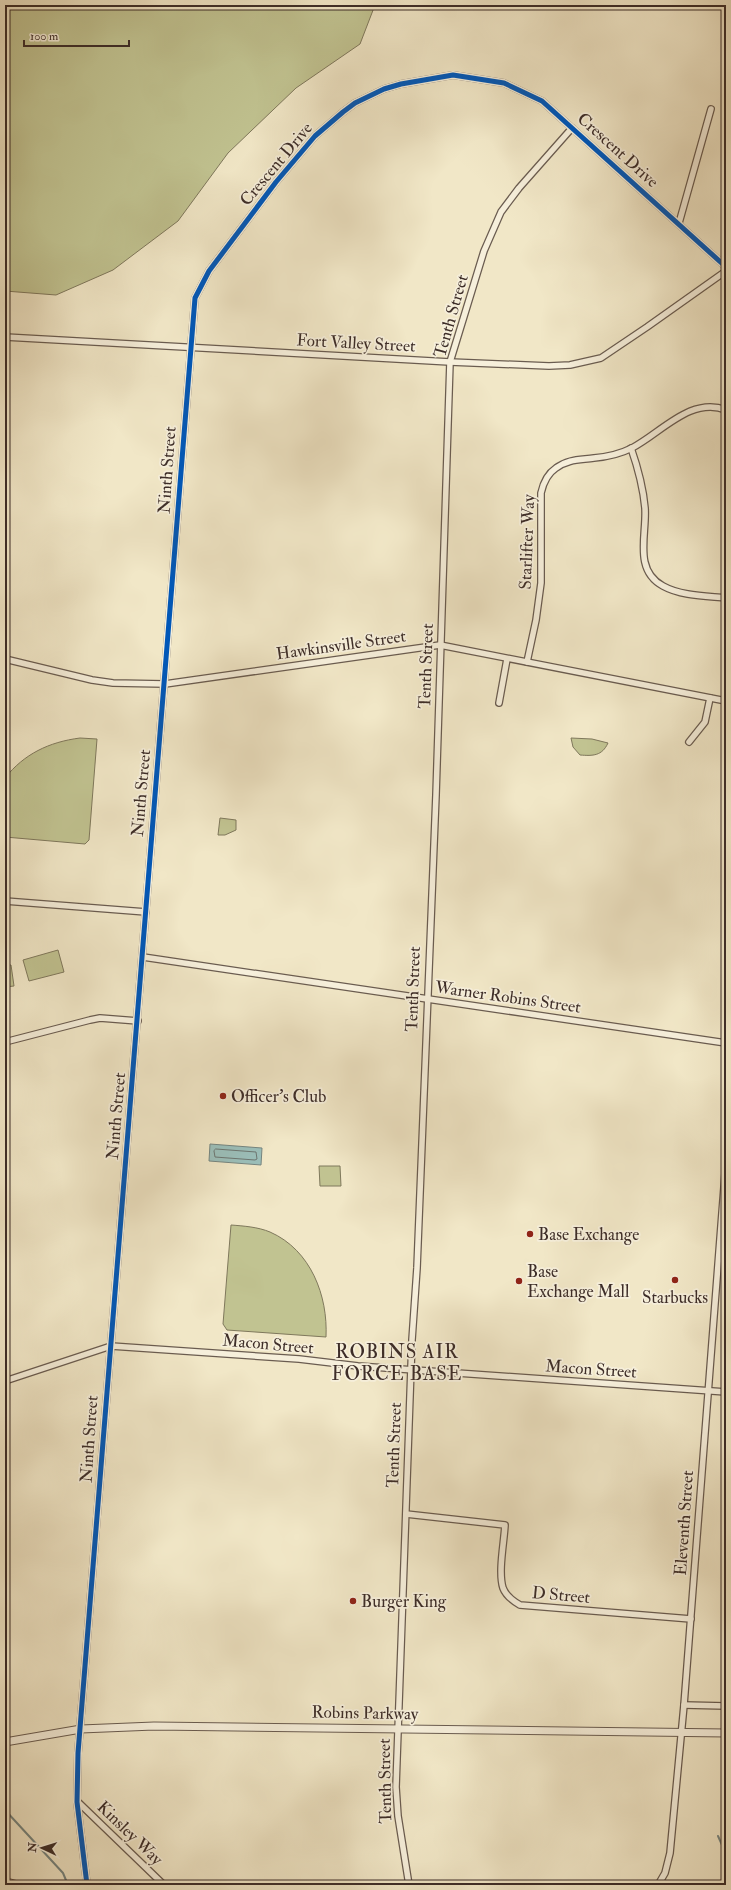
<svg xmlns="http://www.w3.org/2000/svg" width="731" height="1890" font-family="'IM FELL Double Pica',serif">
<rect width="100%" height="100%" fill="#f1e7c7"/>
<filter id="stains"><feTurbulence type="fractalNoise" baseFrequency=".005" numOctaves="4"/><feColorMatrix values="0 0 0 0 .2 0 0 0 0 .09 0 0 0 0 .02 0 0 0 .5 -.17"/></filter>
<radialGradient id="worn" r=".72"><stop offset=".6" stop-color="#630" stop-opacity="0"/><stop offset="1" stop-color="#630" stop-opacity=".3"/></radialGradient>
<g fill="#c1c391" stroke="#7f785c">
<path d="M5,5H375L360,44L296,88L228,153L178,221L113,270L56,295L5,291Z"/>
<path d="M80,738L97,739L89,840L85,844L5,837V778C24,754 49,742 80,738Z"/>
<path d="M571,738L592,739L608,743C602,756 593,756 580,755L573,747Z"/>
<path d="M220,818L236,820V830L225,835H218Z"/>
<path d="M58,950L64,972L29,981L23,960Z"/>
<path d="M5,965H11L14,986L5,987Z"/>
<path d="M319,1166H340L341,1186H320Z"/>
<path d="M231,1225C244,1226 258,1227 270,1232C311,1250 328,1296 326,1337L227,1330L223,1324Z"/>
</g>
<path fill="#9bbfba" stroke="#758580" d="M210,1144L262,1148L261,1165L209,1161Z"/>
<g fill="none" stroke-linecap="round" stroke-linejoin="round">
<path stroke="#6c7671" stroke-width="1" d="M216,1149L256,1152L257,1159L255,1160L215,1157L214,1151Z"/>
<g stroke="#758580" stroke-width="2">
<path d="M5,1810L63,1873L68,1885"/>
<path d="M718,1836L726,1854"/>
</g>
<defs>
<g id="minor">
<path d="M679,223L711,109"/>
<path d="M5,337L450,362L549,366L570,365L601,358L647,327L726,271"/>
<path d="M631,448C638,468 643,486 645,508C647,534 633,570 663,586C681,596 706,596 726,598"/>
<path d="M5,659L92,680L113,683L165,684L440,645L726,701"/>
<path d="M527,662L536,620L541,583V493C543,484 547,474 556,468C568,459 580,460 594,458C606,457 620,454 632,448C661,433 691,396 726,410"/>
<path d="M499,703L507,659"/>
<path d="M689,742L705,722L710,698"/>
<path d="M5,901L146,912"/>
<path d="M143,957L726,1043"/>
<path d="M5,1042L90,1020L100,1018L138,1021"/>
<path d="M5,1381L111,1346L299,1359L358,1366L726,1392"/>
<path d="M406,1514L505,1525C504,1543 498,1572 503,1588C506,1596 513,1601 520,1605L691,1619"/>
<path d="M684,1705L726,1706"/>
<path d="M78,1802L164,1885"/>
<path d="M5,1881L20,1885"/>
<path d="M87,1885L77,1802L78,1753L195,298L209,271L276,182L315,136L343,112L355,103L384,89L401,84L453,75L504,83L542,101L726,267"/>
<path d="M409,1885L398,1816L396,1787L412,1340L417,1268L436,795L450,362L484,251L501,212L519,188L572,128"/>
<path d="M658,1885L665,1873L670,1853L684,1705L726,1161"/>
</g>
<path id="tertiary" d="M5,1742L81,1729L154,1726L726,1733"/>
</defs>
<use href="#minor" stroke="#6a5c50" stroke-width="8"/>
<use href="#tertiary" stroke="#6a5c50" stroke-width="9"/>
<use href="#minor" stroke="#f6efdb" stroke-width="5.5"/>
<use href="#tertiary" stroke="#f6efdb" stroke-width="7"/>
<defs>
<path id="cycleway" d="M87,1885L77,1802L78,1753L195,298L209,271L276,182L315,136L343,112L355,103L384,89L401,84L453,75L504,83L542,101L726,267"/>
</defs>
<use href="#cycleway" stroke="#f6efdb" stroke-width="8"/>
<use href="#cycleway" stroke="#0057b8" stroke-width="5"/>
</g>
<g fill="#8f2418" stroke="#f6efdb" stroke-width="1.5">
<circle cx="223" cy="1096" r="4"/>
<circle cx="530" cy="1234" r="4"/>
<circle cx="675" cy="1280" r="4"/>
<circle cx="519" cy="1281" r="4"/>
<circle cx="353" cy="1601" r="4"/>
</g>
<g text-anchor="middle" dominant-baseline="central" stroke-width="3.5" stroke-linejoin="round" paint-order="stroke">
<g font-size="17" fill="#3d2d28" stroke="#f6efdb">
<text transform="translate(618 150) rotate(42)">Crescent Drive</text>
<text transform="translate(276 164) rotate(-50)">Crescent Drive</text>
<text transform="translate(451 316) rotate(-74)">Tenth Street</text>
<text transform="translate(356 343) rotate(3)">Fort Valley Street</text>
<text transform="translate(167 470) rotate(-86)">Ninth Street</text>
<text transform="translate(527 542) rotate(-88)">Starlifter Way</text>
<text transform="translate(341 645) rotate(-8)">Hawkinsville Street</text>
<text transform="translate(426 666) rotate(-88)">Tenth Street</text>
<text transform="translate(141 793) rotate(-85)">Ninth Street</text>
<text transform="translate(413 989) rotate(-88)">Tenth Street</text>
<text transform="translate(508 997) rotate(8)">Warner Robins Street</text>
<text transform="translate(116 1116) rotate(-85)">Ninth Street</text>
<text transform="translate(268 1344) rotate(5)">Macon Street</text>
<text transform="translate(591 1369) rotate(4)">Macon Street</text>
<text transform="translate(89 1439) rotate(-86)">Ninth Street</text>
<text transform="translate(394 1445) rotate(-88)">Tenth Street</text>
<text transform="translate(684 1523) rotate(-86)">Eleventh Street</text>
<text transform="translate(561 1595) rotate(5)">D Street</text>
<text transform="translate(365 1713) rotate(1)">Robins Parkway</text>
<text transform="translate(385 1781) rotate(-91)">Tenth Street</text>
<text transform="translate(130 1833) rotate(44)">Kinsley Way</text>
</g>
<g font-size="17" fill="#3d2d28" stroke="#f6efdb" text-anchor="start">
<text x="231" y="1096">Officer's Club</text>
<text x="538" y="1234">Base Exchange</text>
<text x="527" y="1271">Base<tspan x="527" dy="20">Exchange Mall</tspan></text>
<text x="675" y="1297" text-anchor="middle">Starbucks</text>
<text x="361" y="1601">Burger King</text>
</g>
<g font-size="19" letter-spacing="1" fill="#3d2d28" stroke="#f6efdb">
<text x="397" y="1352">ROBINS AIR<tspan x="397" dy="22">FORCE BASE</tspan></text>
</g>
</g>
<rect width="731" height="1890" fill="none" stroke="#f1e7c7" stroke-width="20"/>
<rect x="6" y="6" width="719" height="1878" fill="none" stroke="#3d2d28" stroke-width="2"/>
<rect x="10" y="10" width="711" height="1870" fill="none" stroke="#3d2d28"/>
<g transform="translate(42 1848) rotate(274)" stroke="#f6efdb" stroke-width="3" paint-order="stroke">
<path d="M0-3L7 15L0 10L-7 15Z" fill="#3d2d28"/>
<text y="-6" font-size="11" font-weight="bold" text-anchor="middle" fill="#3d2d28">N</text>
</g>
<path d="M24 40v6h105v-6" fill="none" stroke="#3d2d28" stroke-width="2"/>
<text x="30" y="40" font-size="12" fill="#3d2d28" stroke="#f6efdb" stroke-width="3" paint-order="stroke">100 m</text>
<rect width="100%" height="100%" filter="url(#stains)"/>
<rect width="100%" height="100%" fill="url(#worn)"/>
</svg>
